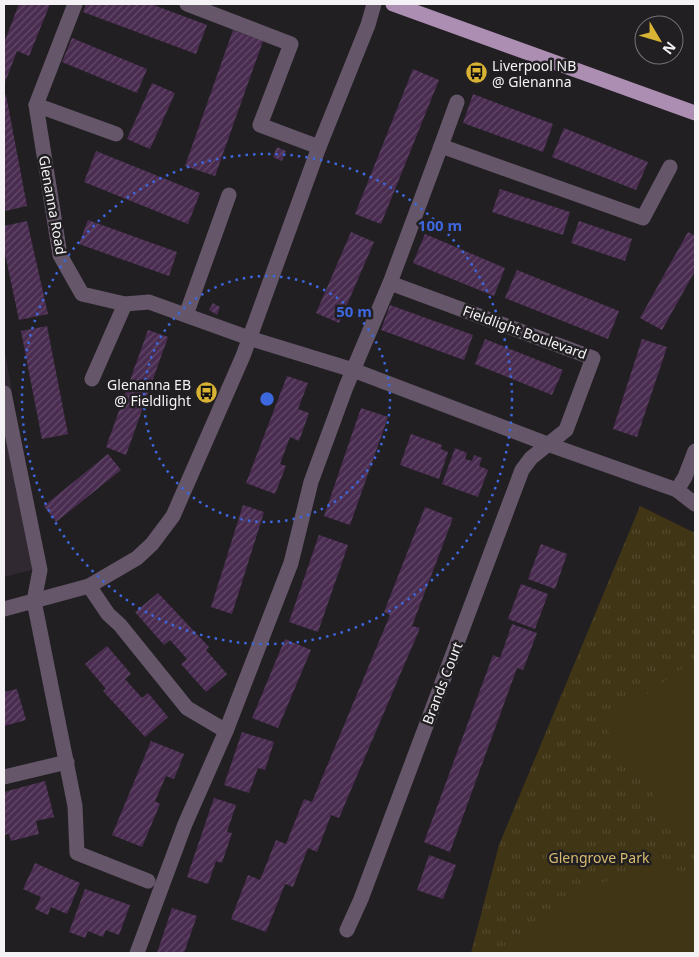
<svg xmlns="http://www.w3.org/2000/svg" width="699" height="957" font-family="'Noto Sans',sans-serif">
<defs>
<pattern id="park-tufts" width="24" height="20" patternUnits="userSpaceOnUse" patternTransform="scale(1.25)"><rect width="24" height="20" fill="#403515"/><path d="M3 7l-1-3M5 7V3M7 7l1-3M15 17l-1-3M17 17v-4M19 17l1-3" fill="none" stroke="#53492c"/></pattern>
<pattern id="building-hatch" width="6" height="6" patternUnits="userSpaceOnUse" patternTransform="scale(1.25)"><rect width="6" height="6" fill="#492c50"/><path d="M-1 1l2-2M0 6l6-6M5 7l2-2" fill="none" stroke="#644b6a"/></pattern>
</defs>
<rect width="100%" height="100%" fill="#221f23"/>
<path fill="#302931" d="M4,346L42,567L4,577Z"/>
<path fill="url(#park-tufts)" d="M640,506L695,533V953H471L499,845Z"/>
<g fill="#403515">
<path d="M695,659V852L604,726Z"/>
<path d="M649,865L695,874V953H514L563,898Z"/>
</g>
<g fill="url(#building-hatch)">
<path d="M19,4H50L29,56L17,51L4,85V43Z"/>
<path d="M86,4H151L207,25L196,54L83,12Z"/>
<path d="M233,30L263,41L215,176L185,166Z"/>
<path d="M72,38L147,69L137,93L62,62Z"/>
<path d="M413,69L439,80L381,224L355,214Z"/>
<path d="M152,83L175,93L150,149L127,139Z"/>
<path d="M473,94L553,124L543,152L463,123Z"/>
<path d="M4,95H6L27,206L5,211Z"/>
<path d="M564,128L648,162L636,190L552,157Z"/>
<path d="M277,147L286,151L282,161L273,157Z"/>
<path d="M96,151L200,193L188,224L84,182Z"/>
<path d="M500,189L570,212L563,235L492,212Z"/>
<path d="M88,220L177,252L169,276L79,244Z"/>
<path d="M27,221L48,314L19,320L4,249V226Z"/>
<path d="M579,221L632,239L625,261L571,243Z"/>
<path d="M351,232L374,242L339,323L316,313Z"/>
<path d="M688,232L695,236V271L662,330L640,318Z"/>
<path d="M425,234L505,268L494,296L413,263Z"/>
<path d="M517,270L619,311L608,339L505,298Z"/>
<path d="M213,303L220,307L217,315L209,310Z"/>
<path d="M390,305L473,335L464,360L381,330Z"/>
<path d="M47,326L68,434L42,439L21,331Z"/>
<path d="M148,330L168,337L126,455L106,447Z"/>
<path d="M485,339L563,370L552,395L475,364Z"/>
<path d="M642,339L667,347L637,437L613,429Z"/>
<path d="M287,376L308,383L298,409L309,413L299,441L290,437L280,464L286,466L275,494L246,483Z"/>
<path d="M361,408L388,417L350,525L324,516Z"/>
<path d="M411,434L442,445L441,449L448,452L439,479L400,465Z"/>
<path d="M455,448L467,453L465,459L472,461L474,455L482,458L479,466L488,470L478,497L442,484Z"/>
<path d="M108,454L121,470L56,522L44,506Z"/>
<path d="M243,505L264,512L232,614L211,607Z"/>
<path d="M425,507L453,518L412,626L420,628L339,818L331,815L317,852L308,848L293,887L285,884L266,932L231,919L248,875L260,880L276,840L286,844L304,799L312,802L390,615L384,612Z"/>
<path d="M319,535L348,545L318,632L289,622Z"/>
<path d="M541,544L567,554L555,589L528,579Z"/>
<path d="M521,584L548,594L535,629L508,619Z"/>
<path d="M158,593L209,647L206,650L227,674L206,692L181,664L187,659L170,640L164,645L135,612Z"/>
<path d="M512,624L537,633L523,670L517,668L450,852L424,842L493,655L500,658Z"/>
<path d="M285,639L311,650L278,728L252,718Z"/>
<path d="M107,646L131,674L125,679L142,698L148,693L168,717L145,737L103,691L106,689L85,664Z"/>
<path d="M17,689L26,720L4,726V692Z"/>
<path d="M242,732L274,742L265,770L258,768L249,793L224,785Z"/>
<path d="M151,741L184,754L174,779L166,776L155,801L160,804L142,847L112,835Z"/>
<path d="M45,781L54,817L36,821L39,834L11,841L9,834L4,835V792Z"/>
<path d="M214,798L236,805L227,832L232,833L222,863L216,861L208,884L187,877Z"/>
<path d="M429,855L456,865L443,899L417,890Z"/>
<path d="M35,863L80,883L67,914L51,907L48,915L35,909L41,897L23,889Z"/>
<path d="M85,889L130,905L119,935L106,930L103,937L88,931L85,938L69,932Z"/>
<path d="M172,908L197,916L184,953H157Z"/>
</g>
<g fill="none" stroke-linecap="round" stroke-linejoin="round">
<g stroke="#655769" stroke-width="15">
<path d="M75,4L36,105L60,255L82,294L125,304L149,302L249,338L353,370L550,445L677,490L695,504"/>
<path d="M187,4L291,44L260,125L319,147"/>
<path d="M36,105L116,134"/>
<path d="M441,146L457,102"/>
<path d="M186,315L229,195"/>
<path d="M92,379L125,304"/>
<path d="M4,393L40,570L34,601L75,806L77,853L148,881"/>
<path d="M677,490L685,477L695,451"/>
<path d="M89,586L108,614L120,625L187,708L226,731"/>
<path d="M4,609L89,586L137,558L152,544L173,516L243,356L319,147L368,25L374,4"/>
<path d="M4,777L67,762"/>
<path d="M347,930L361,899L522,470L531,458L566,430L593,358L390,283"/>
<path d="M137,953L185,824L226,731L291,563L311,482L346,387L390,283L441,146L643,218L670,167"/>
</g>
<path stroke="#ab8eb2" stroke-width="15" d="M393,4L695,113"/>
</g>
<g fill="none" stroke="#3d67dc" stroke-width="2.5" stroke-dasharray="2.5 5">
<circle cx="267" cy="399" r="123"/>
<circle cx="267" cy="399" r="245"/>
</g>
<defs>
<symbol id="bus-disc" viewBox="-11 -11 22 22"><circle r="9.5" fill="#d9b334" stroke="#221f23"/><path d="M-5-6H5V4H4V6H2V4H-2V6H-4V4H-5ZM-3.5-4V0h7V-4ZM-3.5 1.2v1.5H-2V1.2ZM2 1.2v1.5H3.5V1.2Z" fill="#111"/></symbol>
</defs>
<g fill-rule="evenodd">
<use href="#bus-disc" x="464" y="60" width="25" height="25"/>
<use href="#bus-disc" x="194" y="380" width="25" height="25"/>
</g>
<g text-anchor="middle" dominant-baseline="central" stroke-width="5" stroke-linejoin="round" paint-order="stroke">
<g font-size="14" fill="#f4f2f4" stroke="#221f23" text-anchor="start">
<text x="492" y="65">Liverpool NB<tspan x="492" dy="16">@ Glenanna</tspan></text>
<text x="191" y="384" text-anchor="end">Glenanna EB<tspan x="191" dy="16">@ Fieldlight</tspan></text>
</g>
<g font-size="14" fill="#f4f2f4" stroke="#221f23">
<text transform="translate(53 205) rotate(80)">Glenanna Road</text>
<text transform="translate(525 332) rotate(20)">Fieldlight Boulevard</text>
<text transform="translate(442 683) rotate(-69)">Brands Court</text>
</g>
<g font-size="14" fill="#d7bc6f" stroke="#221f23">
<text x="599" y="857">Glengrove Park</text>
</g>
</g>
<circle cx="267" cy="399" r="8" fill="#3d67dc" stroke="#221f23" stroke-width="2.5"/>
<g font-size="15" text-anchor="middle" font-weight="bold" fill="#3d67dc" stroke="#221f23" stroke-width="5" stroke-linejoin="round" paint-order="stroke">
<text x="440" y="231">100 m</text>
<text x="354" y="317">50 m</text>
</g>
<rect width="699" height="957" fill="none" stroke="#f4f2f4" stroke-width="10"/>
<g transform="translate(659 40) rotate(128)"><circle r="24" fill="#221f23" stroke="#767377"/>
<path d="M0-4L9 19L0 12L-9 19Z" fill="#d9b334"/>
<text y="-8" font-size="14" font-weight="bold" text-anchor="middle" fill="#f4f2f4">N</text>
</g>
</svg>
